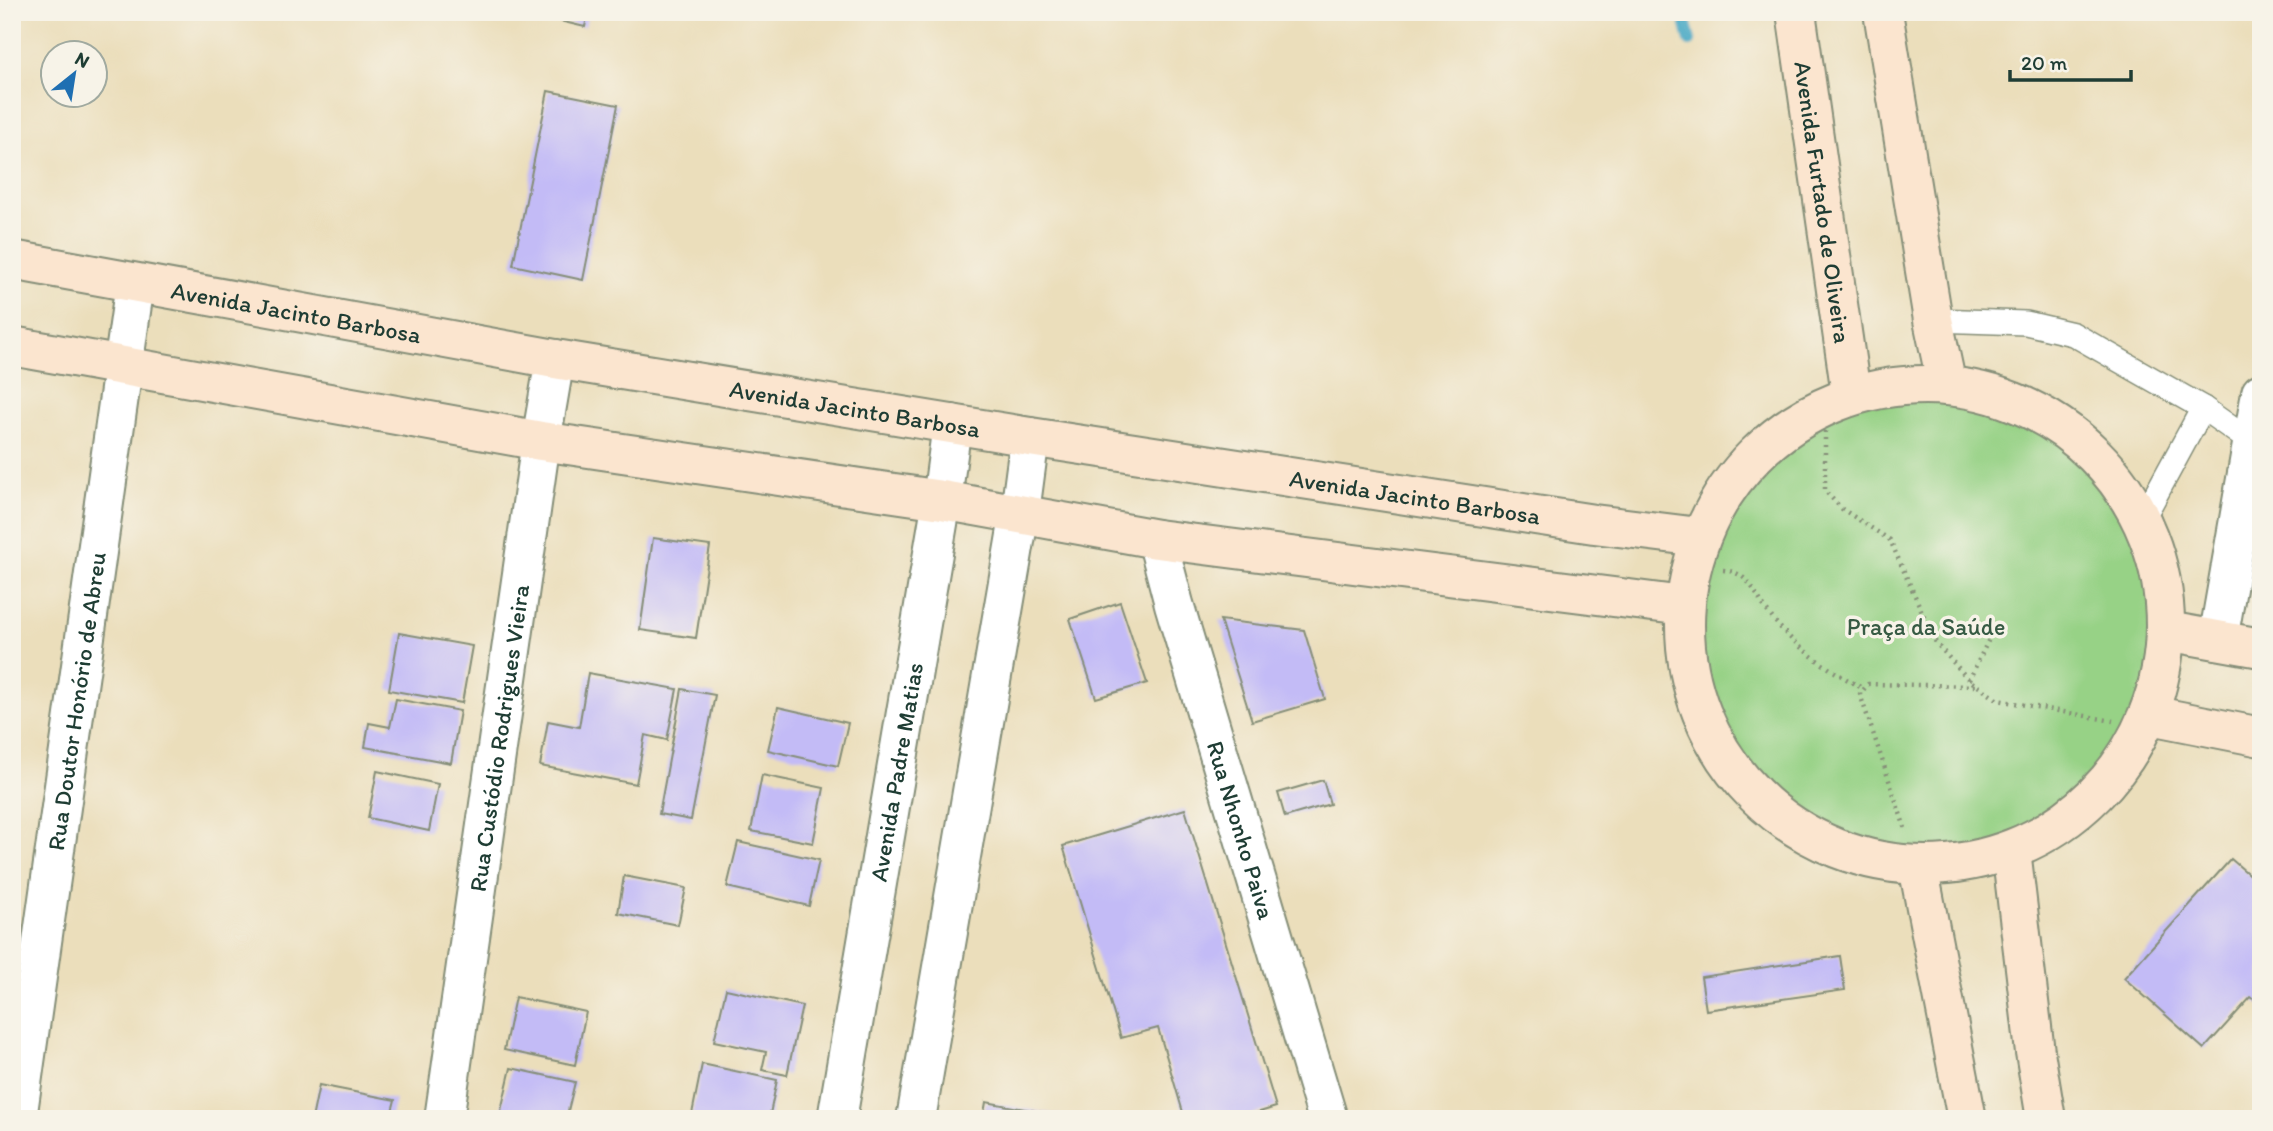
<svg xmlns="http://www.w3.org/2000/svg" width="2273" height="1131" font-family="Itim,sans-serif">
<rect width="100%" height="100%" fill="#f7f3e8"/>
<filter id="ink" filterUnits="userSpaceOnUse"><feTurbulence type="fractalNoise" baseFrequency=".0143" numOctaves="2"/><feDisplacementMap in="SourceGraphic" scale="14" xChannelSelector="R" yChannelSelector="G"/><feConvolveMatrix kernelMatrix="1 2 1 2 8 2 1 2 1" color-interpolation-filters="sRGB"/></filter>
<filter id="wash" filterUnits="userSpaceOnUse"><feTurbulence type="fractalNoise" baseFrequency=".00686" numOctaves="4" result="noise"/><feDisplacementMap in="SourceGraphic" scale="28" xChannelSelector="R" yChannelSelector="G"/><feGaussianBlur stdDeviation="1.57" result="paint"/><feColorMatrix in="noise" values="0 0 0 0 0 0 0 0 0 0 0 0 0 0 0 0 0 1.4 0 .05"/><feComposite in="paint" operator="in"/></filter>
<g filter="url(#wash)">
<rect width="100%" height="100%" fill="#ebdebb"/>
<circle fill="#97d286" stroke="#5b885d" stroke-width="2" cx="1925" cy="625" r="240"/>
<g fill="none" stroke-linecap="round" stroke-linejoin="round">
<path stroke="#44a7c4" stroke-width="12" d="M1683,12L1690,41"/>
</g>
<g id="blocks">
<g fill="#c3bbf6">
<path d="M522,12H588L585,27Z"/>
<path d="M548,91L618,105L583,280L513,265Z"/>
<path d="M653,538L710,546L696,638L640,630Z"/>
<path d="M1120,602L1147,683L1096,698L1070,619Z"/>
<path d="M1220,620L1304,630L1325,699L1252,721Z"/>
<path d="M399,633L472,646L462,703L389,690Z"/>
<path d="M588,673L677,689L667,740L645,735L636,784L540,766L548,721L579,727Z"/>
<path d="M682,689L715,695L691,820L659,814Z"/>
<path d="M396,699L460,711L451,763L365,747L369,723L390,727Z"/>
<path d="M778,707L848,723L838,766L768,750Z"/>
<path d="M377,771L438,784L429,831L368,818Z"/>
<path d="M762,775L824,788L813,843L751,831Z"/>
<path d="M1323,780L1330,804L1285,817L1278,793Z"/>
<path d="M1185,809L1276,1107L1237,1119H1185L1158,1028L1121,1038L1063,846Z"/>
<path d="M738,842L819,860L809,906L727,887Z"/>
<path d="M2231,859L2261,885V1005L2251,997L2204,1049L2124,978Z"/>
<path d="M624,876L686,888L678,925L618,913Z"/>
<path d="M1840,956L1845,990L1706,1010L1701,977Z"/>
<path d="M726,989L802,1006L787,1075L762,1070L766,1052L714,1041Z"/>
<path d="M515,997L586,1012L575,1065L504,1050Z"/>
<path d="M702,1064L777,1080L769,1119H691Z"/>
<path d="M511,1068L575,1082L566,1119H499Z"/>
<path d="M319,1085L395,1100L390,1119H312Z"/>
<path d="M986,1102L1070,1117V1119H983Z"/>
</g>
</g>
</g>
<g filter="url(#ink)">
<use href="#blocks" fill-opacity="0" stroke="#858e78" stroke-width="2"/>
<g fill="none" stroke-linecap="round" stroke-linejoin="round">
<defs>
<g id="service">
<path d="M1933,320L2026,323L2073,334L2203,408L2251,442"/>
<path d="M2141,522L2203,408"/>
</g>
<g id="minor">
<path id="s1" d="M1157,539L1174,604L1328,1119"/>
<path d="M2218,640L2261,393"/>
<path id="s2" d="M17,1119L135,283"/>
<path id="s3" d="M444,1119L541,441L555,359"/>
</g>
<g id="tertiary">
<path id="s4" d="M837,1119L942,500L952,424"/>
<path d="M916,1119L1020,512L1030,437"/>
</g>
<g id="secondary">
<path id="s5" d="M1796,12L1851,394"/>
<path d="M1883,12L1933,320L1947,386"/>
<path id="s6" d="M12,260L555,359L1030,437L1594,524L1699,537"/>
<path d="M12,346L541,441L942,500L1157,539L1684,606"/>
<circle cx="1925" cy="625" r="240"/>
<path d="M2167,631L2261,648"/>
<path d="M2150,715L2261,737"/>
<path d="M2011,850L2035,1052L2046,1119"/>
<path d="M1918,866L1967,1119"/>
</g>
</defs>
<use href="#service" stroke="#858e78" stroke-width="26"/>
<use href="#minor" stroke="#858e78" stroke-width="42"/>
<use href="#tertiary" stroke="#858e78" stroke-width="42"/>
<use href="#secondary" stroke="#858e78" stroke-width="42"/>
<g stroke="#858e78" stroke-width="4.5" stroke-dasharray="2 5" stroke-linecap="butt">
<path d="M1825,424V491L1842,509L1890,540L1936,643L1969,680L1998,700L2113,721"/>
<path d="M1723,570C1748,572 1753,590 1765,608C1790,645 1825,667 1862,688"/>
<path d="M1969,680L1991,635"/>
<path d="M1905,828L1860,694L1868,684L1977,686"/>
</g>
<use href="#service" stroke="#fff" stroke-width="23"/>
<use href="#minor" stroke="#fff" stroke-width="38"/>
<use href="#tertiary" stroke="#fff" stroke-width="38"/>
<use href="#secondary" stroke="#fbe5cf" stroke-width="38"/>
</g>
</g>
<g text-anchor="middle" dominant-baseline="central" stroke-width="7" stroke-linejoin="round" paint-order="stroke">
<g font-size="24" fill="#1f3d34" stroke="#f7f3e8">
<text stroke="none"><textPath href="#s5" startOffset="192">Avenida Furtado de Oliveira</textPath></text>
<text stroke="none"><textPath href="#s6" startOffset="289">Avenida Jacinto Barbosa</textPath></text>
<text stroke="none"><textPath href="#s6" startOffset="856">Avenida Jacinto Barbosa</textPath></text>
<text stroke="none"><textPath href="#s6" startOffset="1423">Avenida Jacinto Barbosa</textPath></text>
<text stroke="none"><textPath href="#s2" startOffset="422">Rua Doutor Honório de Abreu</textPath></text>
<text stroke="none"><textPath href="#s3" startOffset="385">Rua Custódio Rodrigues Vieira</textPath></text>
<text stroke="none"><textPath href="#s4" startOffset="352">Avenida Padre Matias</textPath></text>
<text stroke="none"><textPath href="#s1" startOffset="303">Rua Nhonho Paiva</textPath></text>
</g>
<g font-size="24" fill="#375b44" stroke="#f7f3e8">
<text x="1926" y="626">Praça da Saúde</text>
</g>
</g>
<rect width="2273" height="1131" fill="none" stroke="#f7f3e8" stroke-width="42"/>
<g transform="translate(74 74) rotate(30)"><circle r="33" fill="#f7f3e8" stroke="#a1aaa0" stroke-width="2"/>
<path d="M0-5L12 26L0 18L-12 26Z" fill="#1f6fb2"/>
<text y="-10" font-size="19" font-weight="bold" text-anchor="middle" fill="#1f3d34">N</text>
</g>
<path d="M2010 70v10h121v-10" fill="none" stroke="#1f3d34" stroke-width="3.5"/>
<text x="2021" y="70" font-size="21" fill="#1f3d34" stroke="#f7f3e8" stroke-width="5" paint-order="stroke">20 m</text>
</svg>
